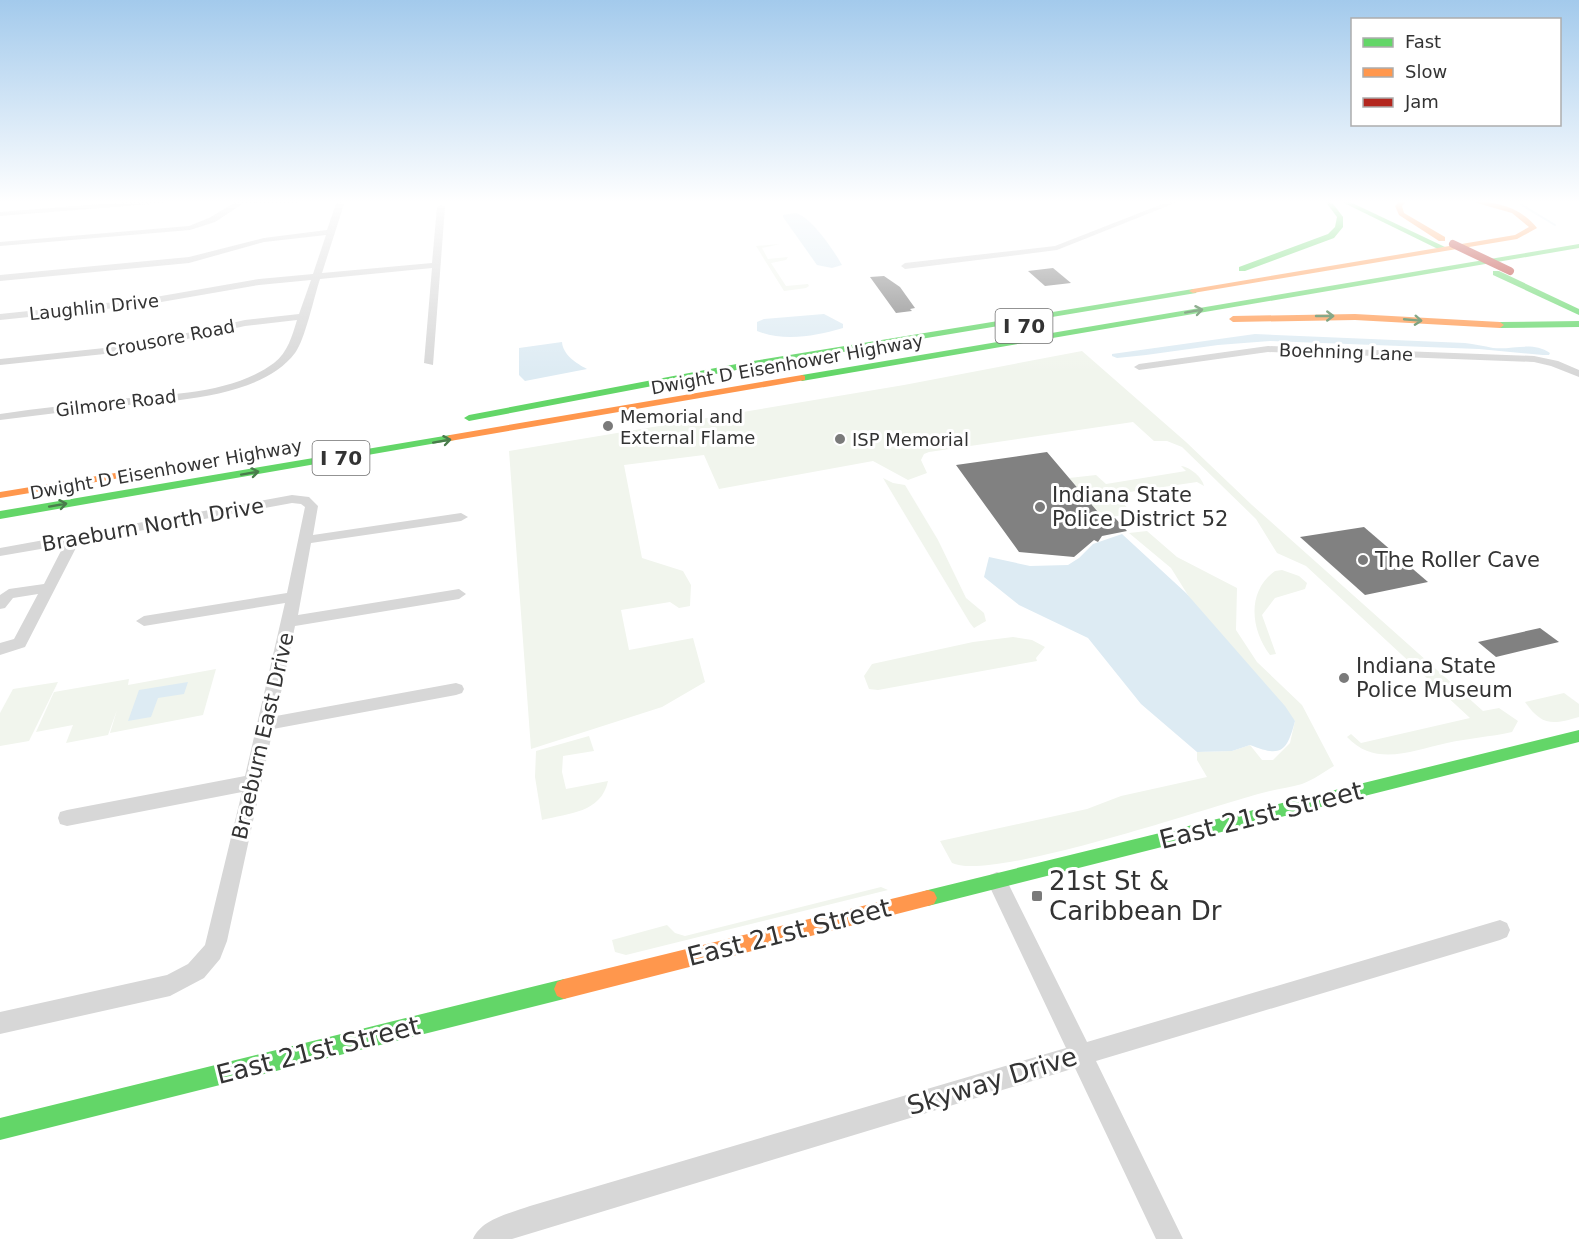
<svg xmlns="http://www.w3.org/2000/svg" width="1579" height="1239" font-family="'DejaVu Sans',sans-serif">
<rect width="100%" height="100%" fill="#fff"/>
<g fill="#f1f5ed">
<path d="M780,244L762,248L768,259L788,257L786,260L771,263L786,286L808,284L809,286L806,288L784,291L756,246Z"/>
<path d="M1082,351L1186,442L1252,505L1483,711L1499,708L1518,721L1512,732C1490,737 1469,738 1447,743C1413,750 1376,768 1347,737L1351,734L1361,743L1470,718L1306,566L1277,553L1256,519L1182,447L1167,441H1154L1133,422L929,452L924,454L921,460L927,473L908,480L873,461L719,489L704,455L624,465L642,558L683,571L691,585L690,606L679,608L670,602L621,610L629,650L693,638L705,682L662,707L531,749L509,451L904,385Z"/>
<path d="M1181,466C1190,467 1202,477 1204,486L1197,482L1116,494L1132,514L1103,518L1069,478L1096,475L1106,484L1186,471Z"/>
<path d="M883,478L893,483L905,485L938,540L966,598L984,613L986,621L974,628L970,623Z"/>
<path d="M1147,531L1177,557L1237,588L1236,630L1257,662L1302,705L1334,766C1324,772 1313,780 1302,784C1289,788 1275,789 1262,793C1209,807 991,882 952,863L940,841L1087,809L1121,796L1207,777L1197,760V752L1232,751L1250,745L1262,760H1273L1290,743L1295,721L1191,600L1171,568L1129,533Z"/>
<path d="M1282,570L1299,576L1307,583L1305,589L1275,598L1262,615L1276,654L1270,655C1251,630 1246,592 1275,571Z"/>
<path d="M1013,637L1032,640L1045,647L1036,658L1037,661L878,690L869,689L864,676L872,664L973,642Z"/>
<path d="M216,669L203,715L110,733L117,710L108,735L66,743L73,725L36,732L54,692L129,679L128,685Z"/>
<path d="M58,682L29,741L0,746V713L13,689Z"/>
<path d="M1564,693L1579,704V717C1552,725 1542,726 1525,702Z"/>
<path d="M589,736L594,751L563,756L562,772L566,789L608,781C601,813 569,813 542,820L535,777L536,751Z"/>
<path d="M881,887L888,890L626,955L615,952L612,940L667,925L675,933L685,936Z"/>
</g>
<g fill="#ddebf3">
<path d="M795,213C810,215 834,251 842,265L832,268L817,265L783,217V215Z"/>
<path d="M824,314L843,324V328C816,336 784,342 757,331V322L764,319Z"/>
<path d="M1255,334L1465,343C1474,344 1484,346 1493,348C1513,350 1532,341 1550,353L1549,355H1543L1479,349L1270,341L1218,345L1146,355L1117,358L1112,356V354Z"/>
<path d="M562,342C563,355 576,363 587,369L525,381L519,375V348Z"/>
<path d="M1122,534L1186,593L1285,706L1295,721C1287,751 1282,758 1250,745L1232,751L1197,752L1141,704L1088,638L1019,605L984,577L989,557L1030,566L1068,565L1079,558L1093,544Z"/>
<path d="M188,682L184,694L158,698L151,717L128,721L139,690Z"/>
</g>
<g fill="none" stroke-linecap="round" stroke-linejoin="round">
<path stroke="#ddebf3" stroke-width="2" d="M1517,202L1555,225"/>
</g>
<g fill="#818181">
<path d="M1053,268L1071,283L1045,286L1028,271Z"/>
<path d="M884,276L900,287L915,308L910,309L912,311L896,313L870,277Z"/>
<path d="M1047,452L1103,518H1115L1127,531L1102,536L1098,542L1094,540L1074,557L1019,552L956,465Z"/>
<path d="M1364,527L1428,582L1365,595L1300,537Z"/>
<path d="M1540,628L1559,642L1496,657L1478,642Z"/>
</g>
<g fill="none" stroke-linecap="round" stroke-linejoin="round">
<g fill="#d7d7d7" fill-rule="evenodd">
<path d="M139,201H168L164,203L0,216V212Z"/>
<path d="M230,201H300L296,203H244L215,222L190,230L0,246V242L189,226L209,218L234,203Z"/>
<path d="M337,201H345L322,273L432,263L437,207L441,205L445,207L433,365L424,363L432,268L320,279C314,297 305,340 295,353C259,401 160,401 105,407C70,411 35,416 0,420V414C40,408 79,404 119,399C169,394 232,394 274,363C288,352 292,336 297,320L245,326L133,351L0,365V359L133,345L245,320L299,314L311,280L259,285L144,305L0,320V314L144,299L259,279L313,274L326,235L264,242L189,263L0,281V275L189,257L264,238L327,230Z"/>
<path d="M1170,201H1180L1057,250L905,269L901,266L905,263L1055,246Z"/>
<path d="M1268,346L1534,356L1558,361L1579,370V377L1551,366L1534,362L1268,352L1139,370L1134,367L1139,364Z"/>
<path d="M292,495L309,497L318,506L313,535L461,513L468,517L461,521L311,543L298,615L459,589L466,594L459,599L295,626L276,716L456,683L462,685L464,689L462,693L456,695L273,729L227,941L220,959L204,978L170,996L0,1034V1012L167,975L188,964L205,945L242,792L67,826L60,824L58,818L60,812L67,810L245,776L285,603L144,626L136,621L144,616L287,593L305,507L301,504L292,503L79,542L25,647L0,655V643L14,639L38,594L13,598L5,608L0,609V595L9,589L44,584L64,545L0,556V548Z"/>
<path d="M997,872L1004,875L1087,1042L1500,920L1507,923L1510,930L1507,937L1500,940L1096,1061L1183,1239H1156L1075,1068L512,1239H473C481,1219 511,1213 530,1206L1066,1048L987,881L990,875Z"/>
</g>
<g fill="#63d668" fill-rule="evenodd">
<path d="M1325,201H1331L1343,217V227L1334,238L1245,271H1239V267L1328,234L1335,227L1337,217Z"/>
<path d="M1340,201H1348L1445,247L1438,249Z"/>
<path d="M1579,244V248L802,381L797,378L802,375Z"/>
<path d="M1493,271H1499L1579,309V315L1493,275Z"/>
<path d="M1193,289L1197,291L1196,293L747,368L469,421L464,418L469,415L747,362Z"/>
<path d="M1579,321V327L1500,328L1496,325L1500,322Z"/>
<path d="M450,435L454,436V440L0,519V511Z"/>
<path d="M1579,730V742L928,906L922,904L919,898L922,892L928,890Z"/>
<path d="M564,979L571,982L574,989L571,996L564,999L0,1140V1118Z"/>
</g>
<g fill="#ff974d" fill-rule="evenodd">
<path d="M1400,201H1407L1402,206L1404,213L1445,237V241H1439L1399,215L1395,206Z"/>
<path d="M1470,201C1495,201 1521,207 1537,228L1517,239L1193,293L1189,291L1193,289L1515,235L1529,227L1512,213Z"/>
<path d="M1355,314L1500,322L1504,325L1500,328L1355,320L1233,322L1229,319L1233,316Z"/>
<path d="M802,375L805,376V380L450,441L445,438L450,435Z"/>
<path d="M182,462L186,463V467L0,498V492Z"/>
<path d="M928,890L934,892L937,898L934,904L928,906L564,999L557,996L554,989L557,982L564,979Z"/>
</g>
<path stroke="#b3261e" stroke-width="8" d="M1453,244L1510,271"/>
</g>
<defs><path id="oneway-shaft" d="M-6 0H5M1.5-3L5.5 0L1.5 3" fill="none" stroke-width="1.6" stroke-linecap="round" stroke-linejoin="round" transform="scale(1.5)"/></defs>
<g stroke="#497c4b">
<use href="#oneway-shaft" transform="translate(1194 311) rotate(-10)"/>
<use href="#oneway-shaft" transform="translate(1325 316)"/>
<use href="#oneway-shaft" transform="translate(1413 320) rotate(5)"/>
<use href="#oneway-shaft" transform="translate(442 441) rotate(-10)"/>
<use href="#oneway-shaft" transform="translate(250 473) rotate(-10)"/>
<use href="#oneway-shaft" transform="translate(58 505) rotate(-10)"/>
</g>
<linearGradient id="sky" x2="0" y2="1"><stop stop-color="#a3caec"/><stop offset="0.54" stop-color="#fff"/><stop offset="1" stop-color="#fff" stop-opacity="0"/></linearGradient>
<rect width="1579" height="374" fill="url(#sky)"/>
<g fill="#7a7a7a" stroke="#fff" stroke-width="2">
<circle cx="608" cy="426" r="6"/>
<circle cx="840" cy="439" r="6"/>
<circle cx="1040" cy="507" r="6"/>
<circle cx="1363" cy="560" r="6"/>
<circle cx="1344" cy="678" r="6"/>
<rect x="1031" y="890" width="12" height="12" rx="3"/>
</g>
<g text-anchor="middle" dominant-baseline="central" stroke-width="6" stroke-linejoin="round" paint-order="stroke">
<g font-size="18" fill="#333" stroke="#fff">
<text transform="translate(94 307) rotate(-6)">Laughlin Drive</text>
<text transform="translate(170 338) rotate(-11)">Crousore Road</text>
<text transform="translate(1346 352) rotate(2)">Boehning Lane</text>
<text transform="translate(787 364) rotate(-10)">Dwight D Eisenhower Highway</text>
<text transform="translate(116 403) rotate(-7)">Gilmore Road</text>
<text transform="translate(166 469) rotate(-10)">Dwight D Eisenhower Highway</text>
</g>
<g font-size="18" fill="#333" stroke="#fff" text-anchor="start">
<text x="620" y="416">Memorial and<tspan x="620" dy="21">External Flame</tspan></text>
<text x="852" y="439">ISP Memorial</text>
</g>
<g fill="#fff" stroke="#707070" stroke-width="1.5">
<rect x="995.5" y="309" width="57" height="34" rx="4.5"/>
<rect x="312.5" y="441" width="57" height="34" rx="4.5"/>
</g>
<g font-size="20" font-weight="bold" fill="#333">
<text x="1024" y="326">I 70</text>
<text x="341" y="458">I 70</text>
</g>
<g font-size="21" fill="#333" stroke="#fff" text-anchor="start">
<text x="1052" y="495">Indiana State<tspan x="1052" dy="24">Police District 52</tspan></text>
<text x="1375" y="560">The Roller Cave</text>
<text x="1356" y="666">Indiana State<tspan x="1356" dy="24">Police Museum</tspan></text>
</g>
<g font-size="21" fill="#333" stroke="#fff">
<text transform="translate(153 525) rotate(-10)">Braeburn North Drive</text>
<text transform="translate(263 736) rotate(-77)">Braeburn East Drive</text>
</g>
<g font-size="26" fill="#333" stroke="#fff">
<text transform="translate(1261 815) rotate(-14)">East 21st Street</text>
<text transform="translate(789 932) rotate(-14)">East 21st Street</text>
<text transform="translate(318 1050) rotate(-14)">East 21st Street</text>
<text transform="translate(992 1081) rotate(-17)">Skyway Drive</text>
</g>
<g font-size="26" fill="#333" stroke="#fff" text-anchor="start">
<text x="1049" y="881">21st St &amp;<tspan x="1049" dy="30">Caribbean Dr</tspan></text>
</g>
</g>
<rect x="1351" y="18" width="210" height="108" fill="#ffffff" stroke="#adadad" stroke-width="1.5"/>
<rect x="1363" y="38" width="30" height="9" fill="#63d668" stroke="#adadad" stroke-width="1.5"/>
<text x="1405" y="48" font-size="18" fill="#333333">Fast</text>
<rect x="1363" y="68" width="30" height="9" fill="#ff974d" stroke="#adadad" stroke-width="1.5"/>
<text x="1405" y="78" font-size="18" fill="#333333">Slow</text>
<rect x="1363" y="98" width="30" height="9" fill="#b3261e" stroke="#adadad" stroke-width="1.5"/>
<text x="1405" y="108" font-size="18" fill="#333333">Jam</text>
</svg>
